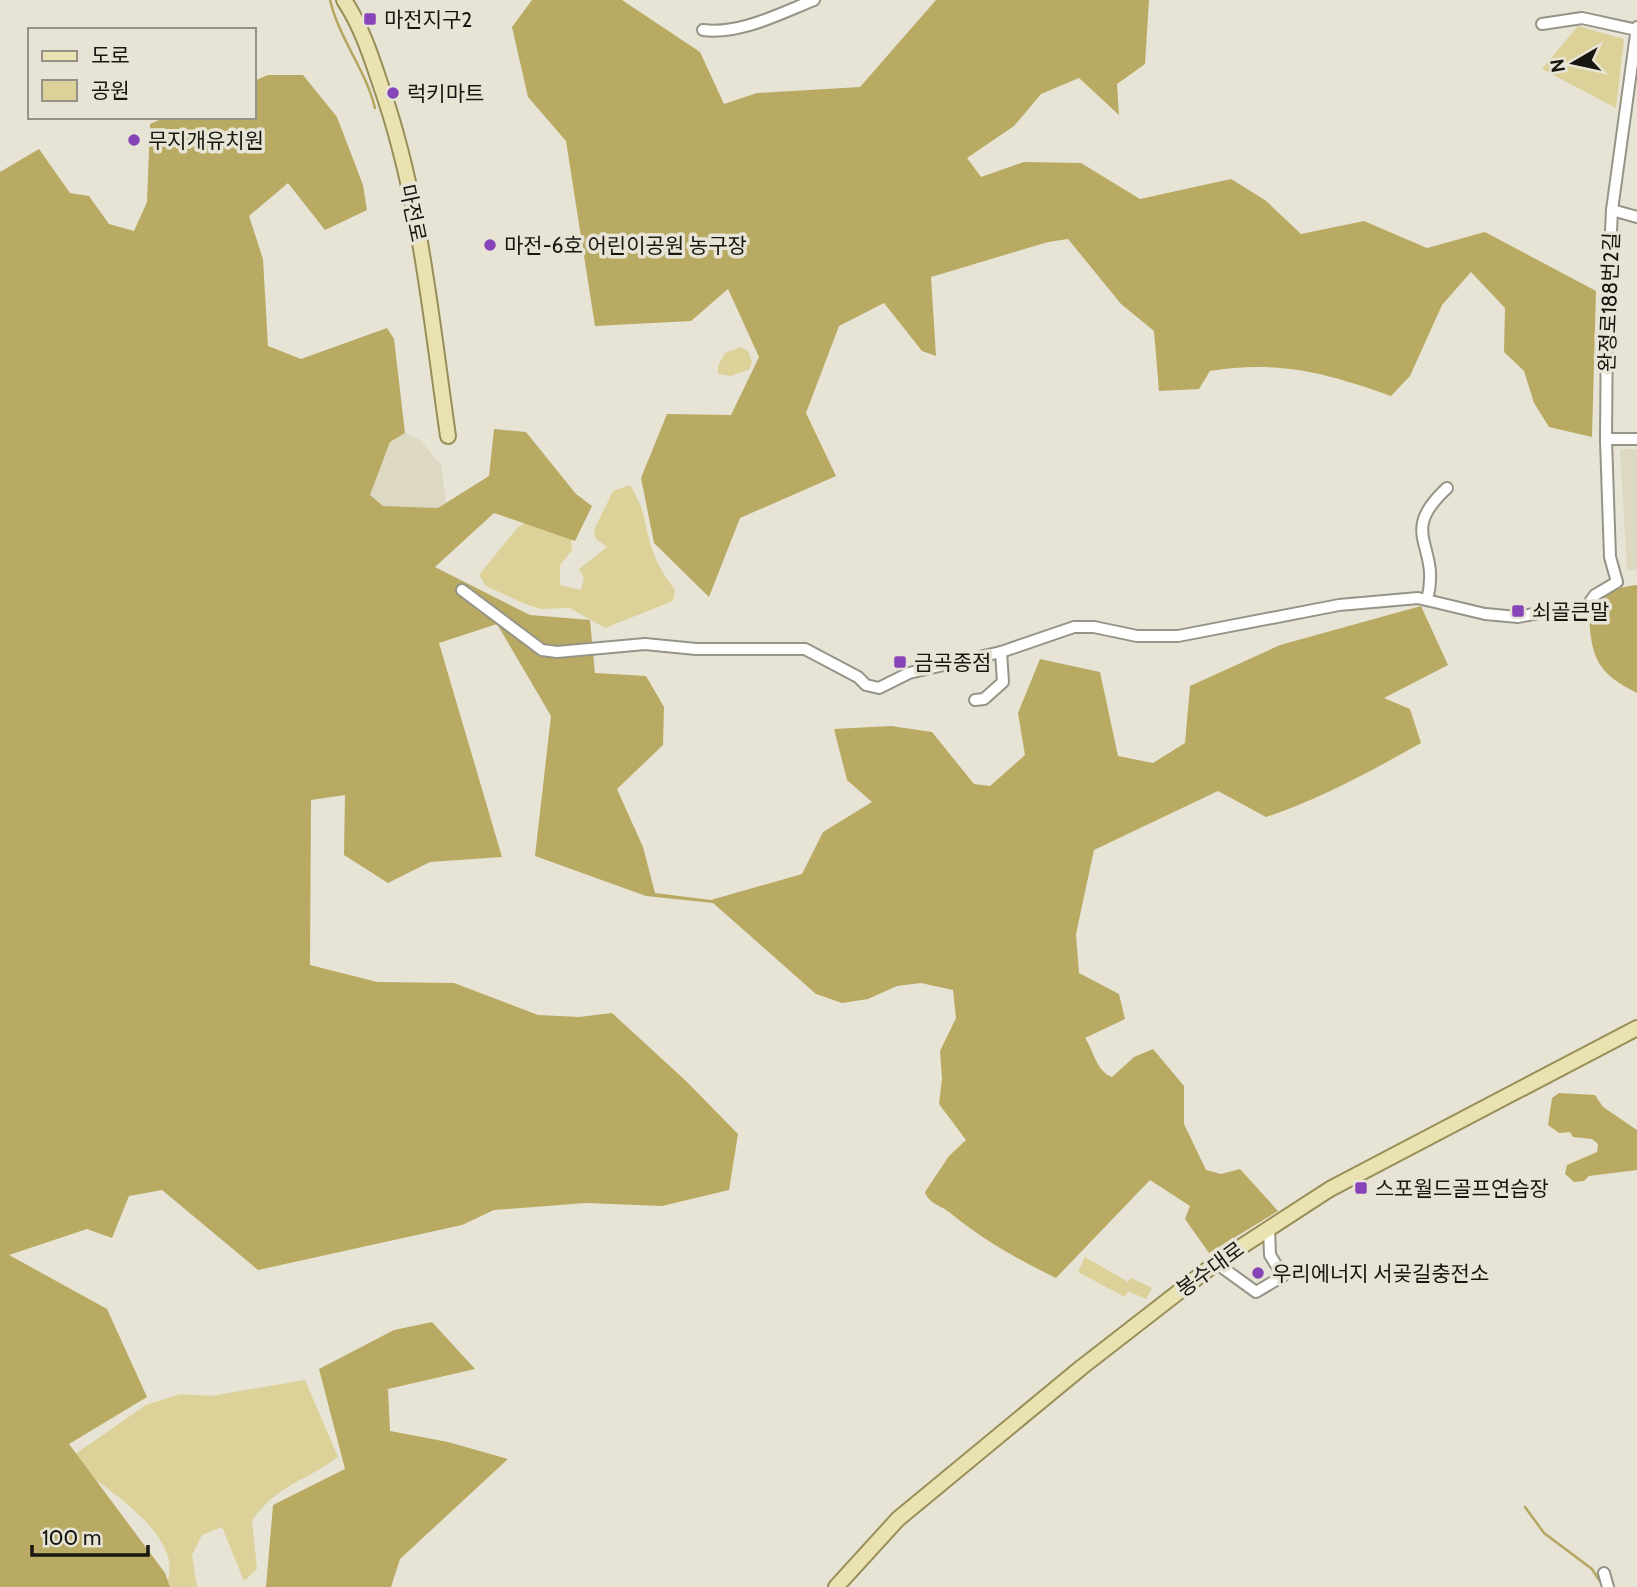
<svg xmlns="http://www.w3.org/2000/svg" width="1637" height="1587" font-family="Cabin,'Noto Sans KR',sans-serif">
<rect width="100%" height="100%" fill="#e7e4d5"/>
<g fill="#dcd8c1">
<path d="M405,433L420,440L441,465L446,502L438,508L383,506L370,495L390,442Z"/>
<path d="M1620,449H1637V570H1627Z"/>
</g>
<g fill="#dcd198">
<path d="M1578,26L1624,39L1616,108L1542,69Z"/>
<path d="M741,347L748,351L752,361L750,369L731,376L718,374V366L725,353Z"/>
<path d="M630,485C648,514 643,524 653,552C658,566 666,578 675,590L673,601L605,628L570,608L540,609L523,603L486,586L479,575L518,527L534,518L571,532L572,550L560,565V585L581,590L584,578L579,569L607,547L596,539L594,530L613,491Z"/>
<path d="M1085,1257L1128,1282L1131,1278L1152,1288L1146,1299L1128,1291L1125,1297L1078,1272Z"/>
<path d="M305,1380L338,1457C304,1482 280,1483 252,1520L257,1569L244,1581L222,1527L202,1535L192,1555L197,1587H167C168,1579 171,1568 169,1560C159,1519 99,1484 68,1459L146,1405L180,1394L211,1396Z"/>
</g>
<g fill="#b9aa63">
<path d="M532,0H622L700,52L724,104L757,93L860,87L936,0H1149L1145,64L1117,84L1119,115L1079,78L1041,94L1014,126L967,158L981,177L1024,162L1081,163L1140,199L1231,179L1265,200L1301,234L1364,221L1427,248L1485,232L1596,291L1592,437L1549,427L1534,403L1524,371L1504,352L1505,308L1471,272L1442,305L1410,376L1391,396C1326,373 1279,360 1210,371L1199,389L1159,391L1154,331L1121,304L1068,239L1048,242L931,277L936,356L922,351L884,303L839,326L806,413L836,476L740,518L709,597L654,543L641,478L667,414L731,415L759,357L728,289L691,321L595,326L566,141L528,97L512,27Z"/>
<path d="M268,75H303L337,117L363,185L367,210L325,230L288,183L249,216L263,259L268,346L301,359L387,328L394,339L405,433L390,442L370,495L383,506L438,508L489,476L494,429L526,432L576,494L592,506L575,541L494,513L435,567L530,615L590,620L595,673L646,676L664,707L663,745L617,789L643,847L655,893L711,900L802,874L823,832L872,802L847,780L834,729L891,726L932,732L974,784L990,786L1025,755L1018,713L1040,659L1100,672L1118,756L1153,763L1185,743L1190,686L1280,645L1421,606L1448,665L1384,698L1410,709L1421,743C1371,771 1321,799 1266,817L1218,791L1094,850L1076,934L1079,973L1119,994L1125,1019L1085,1038C1094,1051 1096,1071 1112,1077L1134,1057L1153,1049L1184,1086V1124L1206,1170L1221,1174L1240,1169L1278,1211L1209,1253L1185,1219L1190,1206L1150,1180L1056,1278C1017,1259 983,1240 949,1212C940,1205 929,1204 925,1192L949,1156L966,1140L939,1104L942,1079L940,1051L956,1018L953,990L921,983L897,986L868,999L842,1003L816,994L713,903L646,896L535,856L551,716L497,624L439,643L502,857L430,862L388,883L344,855L345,795L311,800L310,965L377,982L454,983L538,1015L579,1017L612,1013L686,1081L738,1134L729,1190L662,1206L586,1203L494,1210L462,1225L258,1270L162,1190L129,1196L112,1238L87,1229L9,1255L107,1309L147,1397L69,1444L165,1573L170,1587H0V172L39,149L70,193L89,196L109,224L134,231L147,202L150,124L166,117H254V81Z"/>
<path d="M1637,585V693C1597,673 1591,658 1589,614C1600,595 1615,587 1637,585Z"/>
<path d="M1559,1093L1595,1095L1603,1107L1637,1130V1170L1589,1176L1584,1181L1574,1182L1565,1174L1567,1165L1597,1152L1598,1144L1592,1139L1573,1137L1570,1132L1559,1133L1548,1125L1552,1098Z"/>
<path d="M432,1322L475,1369L388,1389L390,1431L448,1442L508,1459L400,1559L391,1587H266L273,1505L345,1469L319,1369L394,1330Z"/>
</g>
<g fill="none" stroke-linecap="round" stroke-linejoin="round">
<g stroke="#b5a65f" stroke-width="2.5">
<path d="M330,0C340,41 365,68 375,108"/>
<path d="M1525,1507L1544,1533L1592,1569L1603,1586"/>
</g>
<defs>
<g id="minor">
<path d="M1542,24L1582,18L1637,30"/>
<path d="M703,30C740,35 781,13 814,0"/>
<path d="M1612,210L1637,217"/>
<path d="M1606,439H1637"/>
<path d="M462,590L542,650L557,652L645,644L696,649H805L858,677L866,685L879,688L909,673L1001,652L1074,627H1094L1137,636H1178L1339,605L1418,598L1485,614L1518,617L1564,608"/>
<path d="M1427,600C1442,544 1396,535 1447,488"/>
<path d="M1579,617L1595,595L1617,582L1610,557L1606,440L1607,318L1612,210L1637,27"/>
<path d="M975,700L984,699L1003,682L1001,652"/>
<path d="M1216,1263L1256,1292L1283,1276L1270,1255L1269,1228"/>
<path d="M1604,1573L1608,1587"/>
</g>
<g id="major">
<path d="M344,0C361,26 370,53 380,83C420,196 431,318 448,436"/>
<path d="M836,1587L898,1519L1082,1367L1216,1263L1330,1189L1637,1028"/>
</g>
</defs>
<use href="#minor" stroke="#969486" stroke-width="14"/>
<use href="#major" stroke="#988e57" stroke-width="18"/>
<use href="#minor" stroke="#fff" stroke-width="10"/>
<use href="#major" stroke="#ebe2b1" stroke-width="14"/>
</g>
<g fill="#8744b8" stroke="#e7e4d5" stroke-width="2.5">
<rect x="363" y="12" width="14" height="14" rx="3.5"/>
<circle cx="393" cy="93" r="7"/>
<circle cx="134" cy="140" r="7"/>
<circle cx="490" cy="245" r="7"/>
<rect x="1511" y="604" width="14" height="14" rx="3.5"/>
<rect x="893" y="655" width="14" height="14" rx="3.5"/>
<rect x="1354" y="1181" width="14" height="14" rx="3.5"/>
<circle cx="1258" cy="1273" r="7"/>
</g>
<g text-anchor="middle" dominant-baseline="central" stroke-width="7" stroke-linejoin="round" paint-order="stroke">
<g font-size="21" fill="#171611" stroke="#e7e4d5" text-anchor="start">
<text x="384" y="19">마전지구2</text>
<text x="407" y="93">럭키마트</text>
<text x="148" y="140">무지개유치원</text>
<text x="504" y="245">마전-6호 어린이공원 농구장</text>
<text x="1532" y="611">쇠골큰말</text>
<text x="914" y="662">금곡종점</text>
<text x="1375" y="1188">스포월드골프연습장</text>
<text x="1272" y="1273">우리에너지 서곶길충전소</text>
</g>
<g font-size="21" fill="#171611" stroke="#e7e4d5">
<text transform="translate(413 213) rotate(78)">마전로</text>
<text transform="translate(1609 302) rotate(-88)">완정로188번2길</text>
<text transform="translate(1210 1269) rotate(-36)">봉수대로</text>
</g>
</g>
<rect x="28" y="28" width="228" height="91" fill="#e7e4d5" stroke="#949287" stroke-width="2"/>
<rect x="42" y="51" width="35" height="10" fill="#ebe2b1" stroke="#949287" stroke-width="2"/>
<text x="91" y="63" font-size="21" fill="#171611">도로</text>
<rect x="42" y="80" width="35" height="21" fill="#dcd198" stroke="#949287" stroke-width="2"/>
<text x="91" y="98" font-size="21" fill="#171611">공원</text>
<g transform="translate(1574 63) rotate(261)" stroke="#e7e4d5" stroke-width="5" paint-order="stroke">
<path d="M0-5L12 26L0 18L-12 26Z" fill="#171611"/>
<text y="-10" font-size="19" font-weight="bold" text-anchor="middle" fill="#171611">N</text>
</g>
<path d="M32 1545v10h116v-10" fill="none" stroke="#171611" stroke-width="3.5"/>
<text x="42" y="1545" font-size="21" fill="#171611" stroke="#e7e4d5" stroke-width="5" paint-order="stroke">100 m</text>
</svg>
